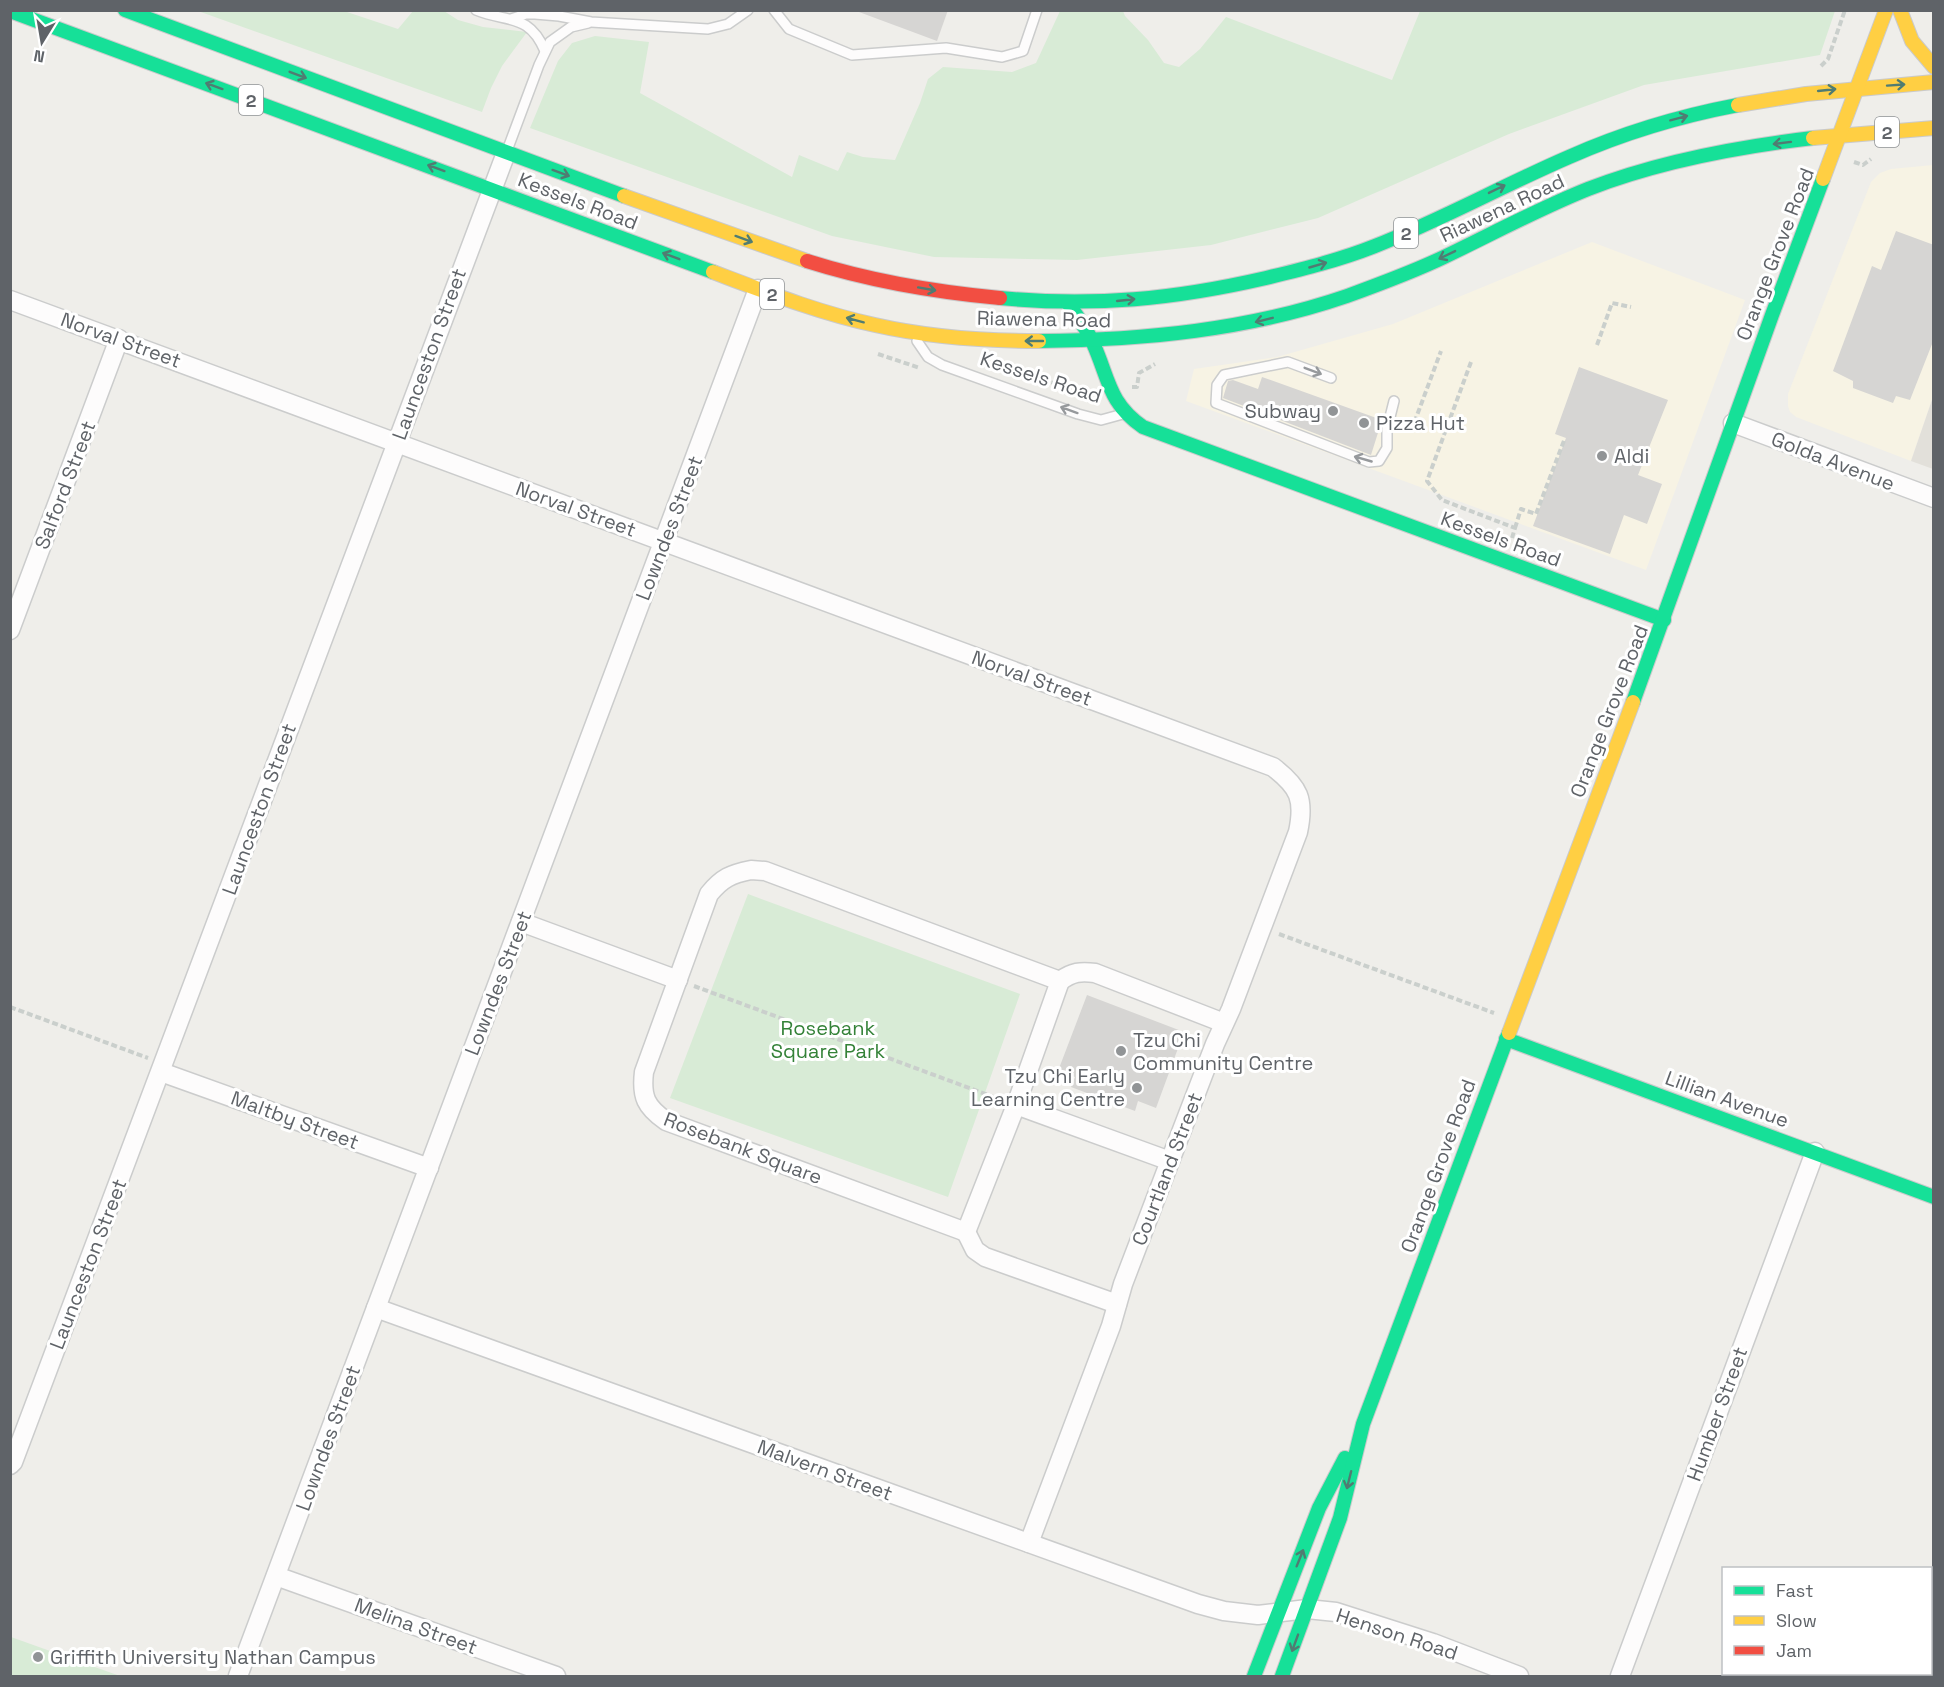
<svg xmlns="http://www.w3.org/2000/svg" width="1944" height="1687" font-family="'Space Grotesk',sans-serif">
<rect width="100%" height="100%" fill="#efeeea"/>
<g fill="#f7f3e4">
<path d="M1933,165V397L1911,461L1796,417L1790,412L1788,406V394L1871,182L1880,173L1891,169Z"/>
<path d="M1592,242L1745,300L1646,570L1186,401L1194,369L1277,357L1393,324Z"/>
</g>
<path fill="#e2e0da" d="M1933,397L1934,469H1933L1911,461Z"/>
<g fill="#d8ebd6">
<path d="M198,11H344L398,29L413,11H444L458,20L483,27L527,32L502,66L491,88L482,112Z"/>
<path d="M1060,11H1123L1125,16L1148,40L1164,63L1179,67L1200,49L1226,17L1392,80L1420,11H1835L1820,55L1644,85L1509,134L1318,218L1211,245L1077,260L934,257L832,236L530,128L558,61L572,43L595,36L649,42L640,93L792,177L799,155L838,171L847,152L863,157L895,160L920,103L928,79L943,67L1012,72L1036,63Z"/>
<path d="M748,894L1020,994L948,1197L670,1098Z"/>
<path d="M11,1637L120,1676H11Z"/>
</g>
<g fill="#d6d5d3">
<path d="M860,10H948L937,41L859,12Z"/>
<path d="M1896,231L1934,245V339L1910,400L1896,396L1893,403L1853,388V381L1833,371L1872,266L1881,270Z"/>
<path d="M1579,367L1668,400L1638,475L1662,484L1647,524L1624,515L1610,554L1533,526L1566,438L1555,434Z"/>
<path d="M1262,377L1382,420L1371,455L1223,398L1228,381L1233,380L1258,389Z"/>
<path d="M1087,995L1184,1032L1156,1108L1138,1101L1135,1111L1071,1087L1075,1077L1058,1071Z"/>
</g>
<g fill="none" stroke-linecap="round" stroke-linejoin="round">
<defs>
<g id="lane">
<path d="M476,10C508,23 529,13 545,51"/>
<path d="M774,10L789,29L852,55L946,48L1002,57L1023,51L1037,10"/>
<path d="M511,19L526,14H535L559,16L591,22L708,29L728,24L748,10"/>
<path d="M508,148L539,65L550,42L571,27L588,23"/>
<path d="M917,341L928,357L942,365L1078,414L1101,420L1123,414"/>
<path d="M1331,378L1288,362L1224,375L1217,385L1216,403L1369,462L1379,461L1387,448V429L1394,401"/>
</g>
<g id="street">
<path d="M10,300L1273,767C1299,787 1305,799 1298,832L1231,1009L1215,1044L1170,1161L1123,1284L1111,1326L1029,1543"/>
<path d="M1733,423L1934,498"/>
<path d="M10,630L119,339"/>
<path d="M751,870L765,871L1060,981L1016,1105L966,1232L666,1121C646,1107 641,1097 644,1072L709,894C722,878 731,874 751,870Z"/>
<path d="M521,922L678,980"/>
<path d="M1060,981C1072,972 1081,971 1095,973L1224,1023"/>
<path d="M161,1072L429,1168"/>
<path d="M1016,1105L1170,1161"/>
<path d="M966,1232L975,1250L985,1257L1117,1304"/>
<path d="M376,1308L1198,1604L1224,1611L1258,1615L1307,1609L1336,1612L1433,1643L1519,1676"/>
<path d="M10,1465L13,1462L506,153"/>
<path d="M276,1576L556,1676"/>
<path d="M1930,1608L1934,1600"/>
<path d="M238,1676L758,289"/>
<path d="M1620,1676L1815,1152"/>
<path d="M1905,1676L1906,1674"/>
</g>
<g id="fast">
<path d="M125,10L624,196"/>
<path d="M10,11L713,272"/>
<path d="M1000,298C1094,307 1175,299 1266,278C1303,269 1340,260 1375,246C1441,220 1504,185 1569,157C1623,133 1680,116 1738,105"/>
<path d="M1068,303C1077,316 1087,329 1093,343C1109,378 1108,403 1143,427L1664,620"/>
<path d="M1039,341C1144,340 1248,330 1347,296C1380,284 1413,272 1444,257C1492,234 1538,209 1588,189C1660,161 1736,147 1813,138"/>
<path d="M1633,702L1772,315L1823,179"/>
<path d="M1506,1039L1934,1197"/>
<path d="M1254,1676L1319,1508L1345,1458"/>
<path d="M1282,1676L1340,1518L1363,1424L1509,1033"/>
</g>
<g id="slow">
<path d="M1900,10L1912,41L1934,67"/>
<path d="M1738,105L1806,94L1934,82"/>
<path d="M1813,138L1934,128"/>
<path d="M1823,179L1886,10"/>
<path d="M624,196L807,261"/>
<path d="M713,272C766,292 819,313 875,325C928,337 984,341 1039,341"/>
<path d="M1509,1033L1633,702"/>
</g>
<path id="jam" d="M807,261C870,281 935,292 1000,298"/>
</defs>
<use href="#lane" stroke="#cbcccc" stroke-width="12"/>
<use href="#street" stroke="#cbcccc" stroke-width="21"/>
<use href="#fast" stroke="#cacacb" stroke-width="16"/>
<use href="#slow" stroke="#cacacb" stroke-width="16"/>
<use href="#jam" stroke="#cacacb" stroke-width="16"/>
<g stroke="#cacfcc" stroke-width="4" stroke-dasharray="6 3" stroke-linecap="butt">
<path d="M1821,66L1828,59L1845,10"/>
<path d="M1854,162L1863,165L1871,159"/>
<path d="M1597,345L1612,303L1631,307"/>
<path d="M878,354L920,368"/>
<path d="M1471,362L1427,481L1442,500L1515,528L1512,538"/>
<path d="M1016,375L1088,390"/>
<path d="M1132,387H1137L1139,373L1155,364"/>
<path d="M1400,429L1403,430L1413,426L1441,351"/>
<path d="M1515,528L1521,509L1536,514L1565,438"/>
<path d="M1279,934L1494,1013"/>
<path d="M694,986L999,1099"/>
<path d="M10,1007L148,1058"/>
</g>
<use href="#lane" stroke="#fdfcfc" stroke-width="9"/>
<use href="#street" stroke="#fdfcfc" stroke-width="18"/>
<use href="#fast" stroke="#16e098" stroke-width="14"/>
<use href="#slow" stroke="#ffcf43" stroke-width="14"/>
<use href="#jam" stroke="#f24e42" stroke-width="14"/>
</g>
<defs><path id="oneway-shaft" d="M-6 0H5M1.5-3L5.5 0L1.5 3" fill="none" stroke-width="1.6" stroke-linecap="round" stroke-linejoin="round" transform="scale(1.5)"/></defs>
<g stroke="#507c72">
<use href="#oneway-shaft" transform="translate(298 75) rotate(21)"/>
<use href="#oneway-shaft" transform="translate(1896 85) rotate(-4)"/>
<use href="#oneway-shaft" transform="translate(214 86) rotate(-160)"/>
<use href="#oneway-shaft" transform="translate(1827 90) rotate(-6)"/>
<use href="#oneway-shaft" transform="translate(1679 118) rotate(-15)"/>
<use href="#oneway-shaft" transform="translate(1782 143) rotate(173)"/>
<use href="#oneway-shaft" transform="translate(436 168) rotate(-160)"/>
<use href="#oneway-shaft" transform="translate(561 173) rotate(20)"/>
<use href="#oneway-shaft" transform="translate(1497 189) rotate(-26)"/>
<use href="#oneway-shaft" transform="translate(744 239) rotate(20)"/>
<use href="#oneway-shaft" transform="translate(1447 255) rotate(154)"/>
<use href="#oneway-shaft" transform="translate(671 256) rotate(-159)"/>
<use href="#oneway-shaft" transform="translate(1318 265) rotate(-16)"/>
<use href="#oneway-shaft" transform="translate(927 289) rotate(10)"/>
<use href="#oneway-shaft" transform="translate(1126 300) rotate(-6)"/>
<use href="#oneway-shaft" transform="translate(855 320) rotate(-165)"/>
<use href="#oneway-shaft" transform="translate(1264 320) rotate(166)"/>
<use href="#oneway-shaft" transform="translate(1034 341) rotate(180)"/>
<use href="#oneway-shaft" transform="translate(1349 1480) rotate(104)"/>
<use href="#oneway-shaft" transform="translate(1300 1558) rotate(-68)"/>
<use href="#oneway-shaft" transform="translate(1295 1643) rotate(110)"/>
</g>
<g stroke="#96999c">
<use href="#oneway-shaft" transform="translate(1313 371) rotate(21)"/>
<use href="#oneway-shaft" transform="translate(1069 410) rotate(-160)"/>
<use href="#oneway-shaft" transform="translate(1363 459) rotate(-164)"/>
</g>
<g fill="#919496" stroke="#fff" stroke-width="2">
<circle cx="1333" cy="411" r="6"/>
<circle cx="1364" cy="423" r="6"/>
<circle cx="1602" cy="456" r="6"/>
<circle cx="1121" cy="1051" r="6"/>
<circle cx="1137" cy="1088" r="6"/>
<circle cx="38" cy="1657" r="6"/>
</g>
<g text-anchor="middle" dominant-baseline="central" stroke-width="6" stroke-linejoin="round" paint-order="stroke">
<g fill="#fff" stroke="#8f9295" stroke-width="1.5">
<rect x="239" y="85" width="24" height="30" rx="4.5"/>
<rect x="1875" y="117" width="24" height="30" rx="4.5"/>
<rect x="1394" y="218" width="24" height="30" rx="4.5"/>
<rect x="760" y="279" width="24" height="30" rx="4.5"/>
</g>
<g font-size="18" font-weight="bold" fill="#5f6368">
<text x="251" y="100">2</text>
<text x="1887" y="132">2</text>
<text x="1406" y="233">2</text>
<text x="772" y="294">2</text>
</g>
<g font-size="20" fill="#5f6368" stroke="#fff">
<text transform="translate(578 201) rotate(21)">Kessels Road</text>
<text transform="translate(1502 208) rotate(-25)">Riawena Road</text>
<text transform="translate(1775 254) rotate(-69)">Orange Grove Road</text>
<text transform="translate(1044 319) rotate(1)">Riawena Road</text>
<text transform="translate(121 340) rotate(20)">Norval Street</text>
<text transform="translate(429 354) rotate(-70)">Launceston Street</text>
<text transform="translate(1041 377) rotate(18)">Kessels Road</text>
<text transform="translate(1833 461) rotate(21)">Golda Avenue</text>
<text transform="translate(65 485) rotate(-69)">Salford Street</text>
<text transform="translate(576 509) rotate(20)">Norval Street</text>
<text transform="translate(669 528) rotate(-69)">Lowndes Street</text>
<text transform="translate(1501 539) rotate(20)">Kessels Road</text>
<text transform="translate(1032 678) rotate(20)">Norval Street</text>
<text transform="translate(1609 711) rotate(-69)">Orange Grove Road</text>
<text transform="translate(259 809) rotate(-70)">Launceston Street</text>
<text transform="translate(498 983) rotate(-69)">Lowndes Street</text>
<text transform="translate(1727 1099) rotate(20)">Lillian Avenue</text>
<text transform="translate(295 1120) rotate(20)">Maltby Street</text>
<text transform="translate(743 1148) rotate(21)">Rosebank Square</text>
<text transform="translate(1438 1166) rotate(-70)">Orange Grove Road</text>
<text transform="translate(1167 1169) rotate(-69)">Courtland Street</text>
<text transform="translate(88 1264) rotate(-69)">Launceston Street</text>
<text transform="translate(1717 1414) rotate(-70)">Humber Street</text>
<text transform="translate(328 1438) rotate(-70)">Lowndes Street</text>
<text transform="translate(825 1470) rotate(20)">Malvern Street</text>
<text transform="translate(416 1626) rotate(20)">Melina Street</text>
<text transform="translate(1397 1634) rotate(18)">Henson Road</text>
</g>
<g font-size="20" fill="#5f6368" stroke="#fff" text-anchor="start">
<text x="1321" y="411" text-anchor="end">Subway</text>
<text x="1376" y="423">Pizza Hut</text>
<text x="1614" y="456">Aldi</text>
<text x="1133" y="1040">Tzu Chi<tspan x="1133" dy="23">Community Centre</tspan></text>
<text x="1125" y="1076" text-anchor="end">Tzu Chi Early<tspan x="1125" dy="23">Learning Centre</tspan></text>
<text x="50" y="1657">Griffith University Nathan Campus</text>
</g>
<g font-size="20" fill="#348238" stroke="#fff">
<text x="828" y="1028">Rosebank<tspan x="828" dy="23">Square Park</tspan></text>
</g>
</g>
<rect width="1944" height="1687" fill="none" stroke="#5f6368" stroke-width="24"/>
<rect x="1722" y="1567" width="210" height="108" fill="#ffffff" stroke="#bfc1c3" stroke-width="1.5"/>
<rect x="1734" y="1586" width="30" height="9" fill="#16e098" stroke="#bfc1c3" stroke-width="1.5"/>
<text x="1776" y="1597" font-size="18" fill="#5f6368">Fast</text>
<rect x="1734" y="1616" width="30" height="9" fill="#ffcf43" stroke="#bfc1c3" stroke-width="1.5"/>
<text x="1776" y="1627" font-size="18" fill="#5f6368">Slow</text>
<rect x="1734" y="1646" width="30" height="9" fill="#f24e42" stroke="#bfc1c3" stroke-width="1.5"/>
<text x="1776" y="1657" font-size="18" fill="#5f6368">Jam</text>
<g transform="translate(42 42) rotate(191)" stroke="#ffffff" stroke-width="4.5" paint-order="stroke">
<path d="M0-4.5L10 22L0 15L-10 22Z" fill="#5f6368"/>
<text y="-9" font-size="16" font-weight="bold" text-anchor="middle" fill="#5f6368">N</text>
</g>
</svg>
